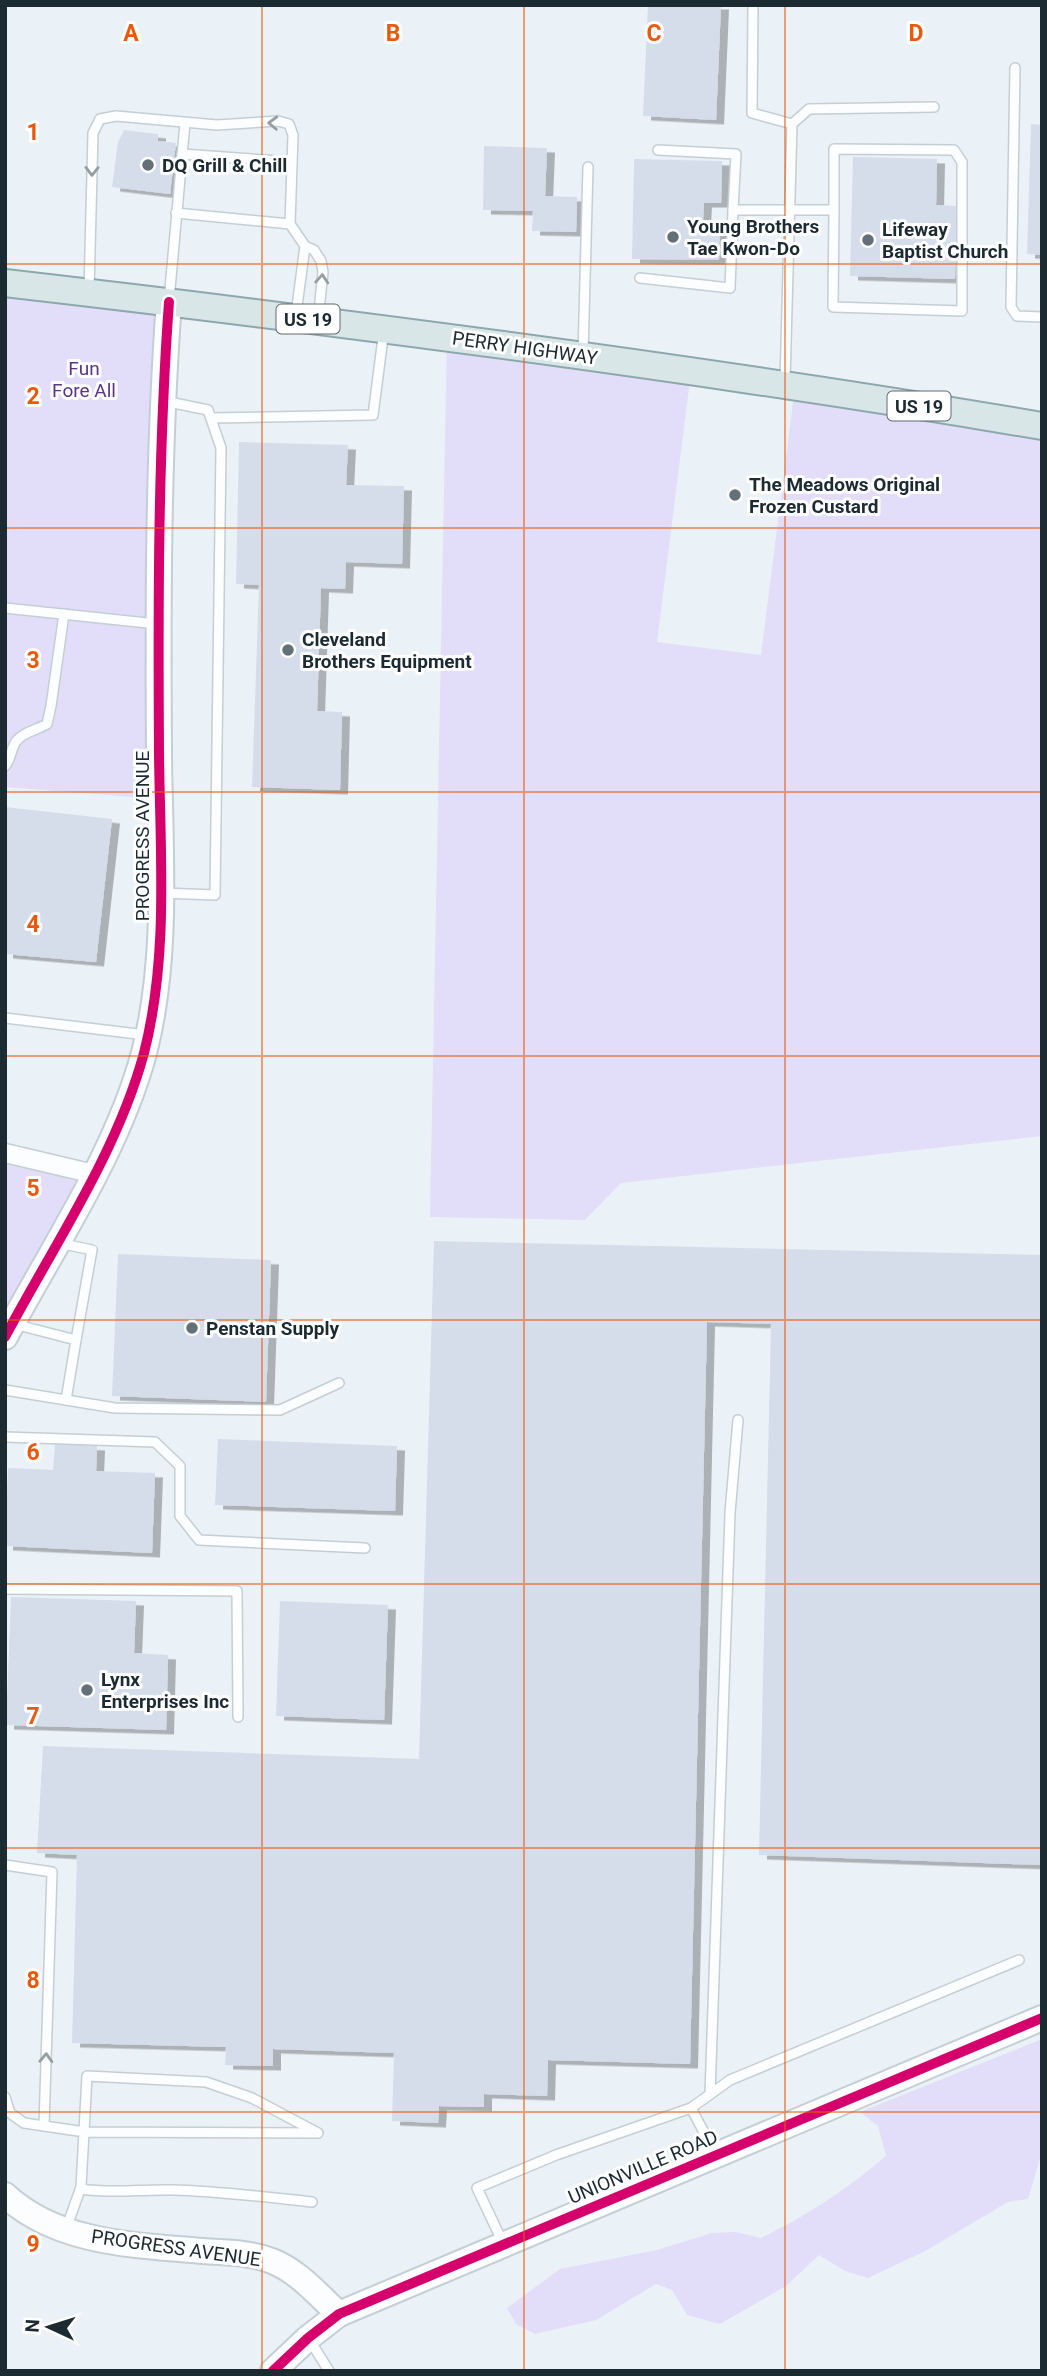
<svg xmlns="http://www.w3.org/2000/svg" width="1047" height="2376" font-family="Roboto,sans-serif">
<defs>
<filter id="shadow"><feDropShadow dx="8" dy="4.5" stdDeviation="0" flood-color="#0004"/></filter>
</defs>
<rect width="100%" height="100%" fill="#eaf2f7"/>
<g fill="#e2ddf8">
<path d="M5,283L169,302L159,799L5,787Z"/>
<path d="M447,336L691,372L657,642L761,655L795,387L1042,426V1136L621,1183L585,1220L430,1217Z"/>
<path d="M5,1153L94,1174L5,1352Z"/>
<path d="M1042,2039V2152L1028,2199L1008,2202L927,2250L868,2278L845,2271L819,2255L786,2286L720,2324L687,2315L672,2290L656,2284L596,2320L535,2334L516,2324L507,2308L560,2269L657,2250L712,2233L736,2232L761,2238C808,2215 846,2190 886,2156L878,2126L860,2112Z"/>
</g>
<g fill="#d5ddeb" filter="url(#shadow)">
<path d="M648,5H721L716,120L643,116Z"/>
<path d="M1031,124L1042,125V255L1027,254Z"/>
<path d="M124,130L158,134V141L176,143L170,194L112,187L118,142Z"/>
<path d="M484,146L547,148L545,196L577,197L576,232L532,231L533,211L483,210Z"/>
<path d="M853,157L937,159L936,205L957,206L955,279L850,276Z"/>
<path d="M634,159L722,161L721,203H704L703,220L720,221L719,260L632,259Z"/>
<path d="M239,442L348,445L346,485L404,486L402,564L346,562L345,589L321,588L317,711L342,712L340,790L252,787L259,585L236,584Z"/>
<path d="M5,807L112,819L96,962L5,954Z"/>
<path d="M434,1241L1042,1255V1865L759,1855L771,1324L707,1322L690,2064L548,2060L547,2096L484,2094V2107L439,2106L438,2123L392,2121L394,2053L273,2049V2066L225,2065L226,2047L72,2043L77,1855L37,1853L43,1746L419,1759Z"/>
<path d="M118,1254L271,1260L266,1402L112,1396Z"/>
<path d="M218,1439L397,1446L395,1511L215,1505Z"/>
<path d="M55,1444L97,1446L96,1471L155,1473L152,1553L5,1546L8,1468L53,1470Z"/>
<path d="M11,1597L136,1601L134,1653L168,1655L166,1730L6,1725Z"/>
<path d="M280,1601L388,1605L384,1720L276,1716Z"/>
</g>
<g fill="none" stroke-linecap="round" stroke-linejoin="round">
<defs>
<g id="lane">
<path d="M753,5L752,113L792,124"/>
<path d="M1015,68L1011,307L1017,316L1042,317"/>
<path d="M658,150L736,154L733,210"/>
<path d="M182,154L292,162"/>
<path d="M176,213L290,224"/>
<path d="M640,278L730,288L733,210H834V149L954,150L962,162V311L833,307L834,210"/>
<path d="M89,291L93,133L100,119L116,116L217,125L278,121L289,124L293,135L290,224L305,246L314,250L321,261L323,272L318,320"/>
<path d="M169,300L185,123"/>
<path d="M296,314L305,246"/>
<path d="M583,354L588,167"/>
<path d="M785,381L792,124L809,109L934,107"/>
<path d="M211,418L373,415L384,330"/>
<path d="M5,608L157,624"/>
<path d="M5,766C11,759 10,753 14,745C19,733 37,730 47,724L51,706L64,614"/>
<path d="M162,893L215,895L221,448L208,410L164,401"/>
<path d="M5,1018L146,1035"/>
<path d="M59,1243L92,1250L76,1340"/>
<path d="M14,1324L76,1340L66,1400"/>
<path d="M5,1390L115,1408L280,1410L339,1383"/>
<path d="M5,1437L155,1442L180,1466V1516L199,1540L365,1548"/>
<path d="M5,1589L237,1591L238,1717"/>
<path d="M5,1865L52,1872L44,2126"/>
<path d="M710,2094L730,1513L738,1420"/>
<path d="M5,2097L10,2113L24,2123L85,2132L318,2133L252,2098L206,2082L87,2076L81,2187L66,2229"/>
<path d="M691,2108L715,2153"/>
<path d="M81,2189C112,2194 141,2189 172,2190C219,2191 265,2197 312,2202"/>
<path d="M503,2243L477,2188L556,2155L691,2108L730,2080L1019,1960"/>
<path d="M309,2339L329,2371"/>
</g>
<path id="street" d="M5,1153L94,1174"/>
<g id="secondary">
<path d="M5,1337C54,1245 117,1153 144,1053C169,956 160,852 159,753C158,603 158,452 169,302"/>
<path d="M5,2195C58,2244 135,2245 203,2251C226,2253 250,2252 272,2261C298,2271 318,2295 339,2314"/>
<path d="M273,2371L308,2338L339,2314L1042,2018"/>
</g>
<path id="primary" d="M5,283C352,323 698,368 1042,426"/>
</defs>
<use href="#lane" stroke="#c4ced5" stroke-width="12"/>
<use href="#street" stroke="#c4ced5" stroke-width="21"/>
<use href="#secondary" stroke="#c4ced5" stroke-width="28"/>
<use href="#primary" stroke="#8ea7ac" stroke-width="30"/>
<use href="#lane" stroke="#fcfdfe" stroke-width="9"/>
<use href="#street" stroke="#fcfdfe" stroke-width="18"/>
<use href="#secondary" stroke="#fcfdfe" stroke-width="24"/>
<use href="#primary" stroke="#d8e6e8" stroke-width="26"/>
<defs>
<g id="cycleway">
<path d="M5,1337C54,1245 117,1153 144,1053C169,956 160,852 159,753C158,603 158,452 169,302"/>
<path d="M273,2371L308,2338L339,2314L1042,2018"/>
</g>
</defs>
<use href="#cycleway" stroke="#fefefe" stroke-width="15"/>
<use href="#cycleway" stroke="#d6006c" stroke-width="10"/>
</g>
<defs><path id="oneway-chevron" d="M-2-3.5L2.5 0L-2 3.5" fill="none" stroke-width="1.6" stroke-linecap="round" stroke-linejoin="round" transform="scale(1.75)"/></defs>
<g stroke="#979ea2">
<use href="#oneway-chevron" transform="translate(273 123) rotate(-178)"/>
<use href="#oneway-chevron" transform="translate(92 171) rotate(91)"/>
<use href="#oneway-chevron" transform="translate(322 279) rotate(-86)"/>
<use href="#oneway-chevron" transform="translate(46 2058) rotate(-88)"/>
</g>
<path fill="none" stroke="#e8590c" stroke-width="2" stroke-opacity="0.55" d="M262,5V2371M524,5V2371M785,5V2371M5,264H1042M5,528H1042M5,792H1042M5,1056H1042M5,1320H1042M5,1584H1042M5,1848H1042M5,2112H1042"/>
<g fill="#647077" stroke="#fefefe" stroke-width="2.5">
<circle cx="148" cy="165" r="7"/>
<circle cx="673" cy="237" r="7"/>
<circle cx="868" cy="240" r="7"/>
<circle cx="735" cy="495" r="7"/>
<circle cx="288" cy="650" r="7"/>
<circle cx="192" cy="1328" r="7"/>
<circle cx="87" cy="1690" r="7"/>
</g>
<g text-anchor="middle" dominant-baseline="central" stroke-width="6" stroke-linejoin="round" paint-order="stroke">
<g fill="#fefefe" stroke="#606a6f" stroke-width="2">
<rect x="276.5" y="304.5" width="63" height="29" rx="5"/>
<rect x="887.5" y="391.5" width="63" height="29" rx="5"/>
</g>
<g font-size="18" font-weight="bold" fill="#1c2a32">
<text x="308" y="319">US 19</text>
<text x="919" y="406">US 19</text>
</g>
<g font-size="19" font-weight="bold" fill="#1c2a32" stroke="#fefefe" text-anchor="start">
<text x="162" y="165">DQ Grill &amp; Chill</text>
<text x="687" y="226">Young Brothers<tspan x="687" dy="22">Tae Kwon-Do</tspan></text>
<text x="882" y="229">Lifeway<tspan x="882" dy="22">Baptist Church</tspan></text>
<text x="749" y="484">The Meadows Original<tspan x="749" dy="22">Frozen Custard</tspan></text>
<text x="302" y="639">Cleveland<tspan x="302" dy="22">Brothers Equipment</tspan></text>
<text x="206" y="1328">Penstan Supply</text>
<text x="101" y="1679">Lynx<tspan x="101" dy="22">Enterprises Inc</tspan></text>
</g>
<g font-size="19" fill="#1c2a32" stroke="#fefefe">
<text transform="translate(525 348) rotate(8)">PERRY HIGHWAY</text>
<text transform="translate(142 836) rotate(-90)">PROGRESS AVENUE</text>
<text transform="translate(643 2167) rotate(-23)">UNIONVILLE ROAD</text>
<text transform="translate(176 2248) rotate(8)">PROGRESS AVENUE</text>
</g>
<g font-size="19" fill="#583683" stroke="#fefefe">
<text x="84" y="368">Fun<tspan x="84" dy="22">Fore All</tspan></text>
</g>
</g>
<g font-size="23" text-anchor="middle" font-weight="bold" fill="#e8590c" stroke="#fefefe" stroke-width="6" stroke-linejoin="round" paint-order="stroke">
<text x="131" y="41">A</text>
<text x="393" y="41">B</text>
<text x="654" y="41">C</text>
<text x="916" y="41">D</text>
<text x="33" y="140">1</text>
<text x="33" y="404">2</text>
<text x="33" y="668">3</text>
<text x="33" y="932">4</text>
<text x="33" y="1196">5</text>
<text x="33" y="1460">6</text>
<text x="33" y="1724">7</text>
<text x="33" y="1988">8</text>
<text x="33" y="2252">9</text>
</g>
<rect width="1047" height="2376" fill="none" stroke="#1c2a32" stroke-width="14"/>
<g transform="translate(49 2327) rotate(274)" stroke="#fefefe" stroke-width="5" paint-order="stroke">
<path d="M0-5L12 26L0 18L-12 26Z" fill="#1c2a32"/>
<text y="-10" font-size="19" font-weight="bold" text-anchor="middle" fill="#1c2a32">N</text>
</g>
</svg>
